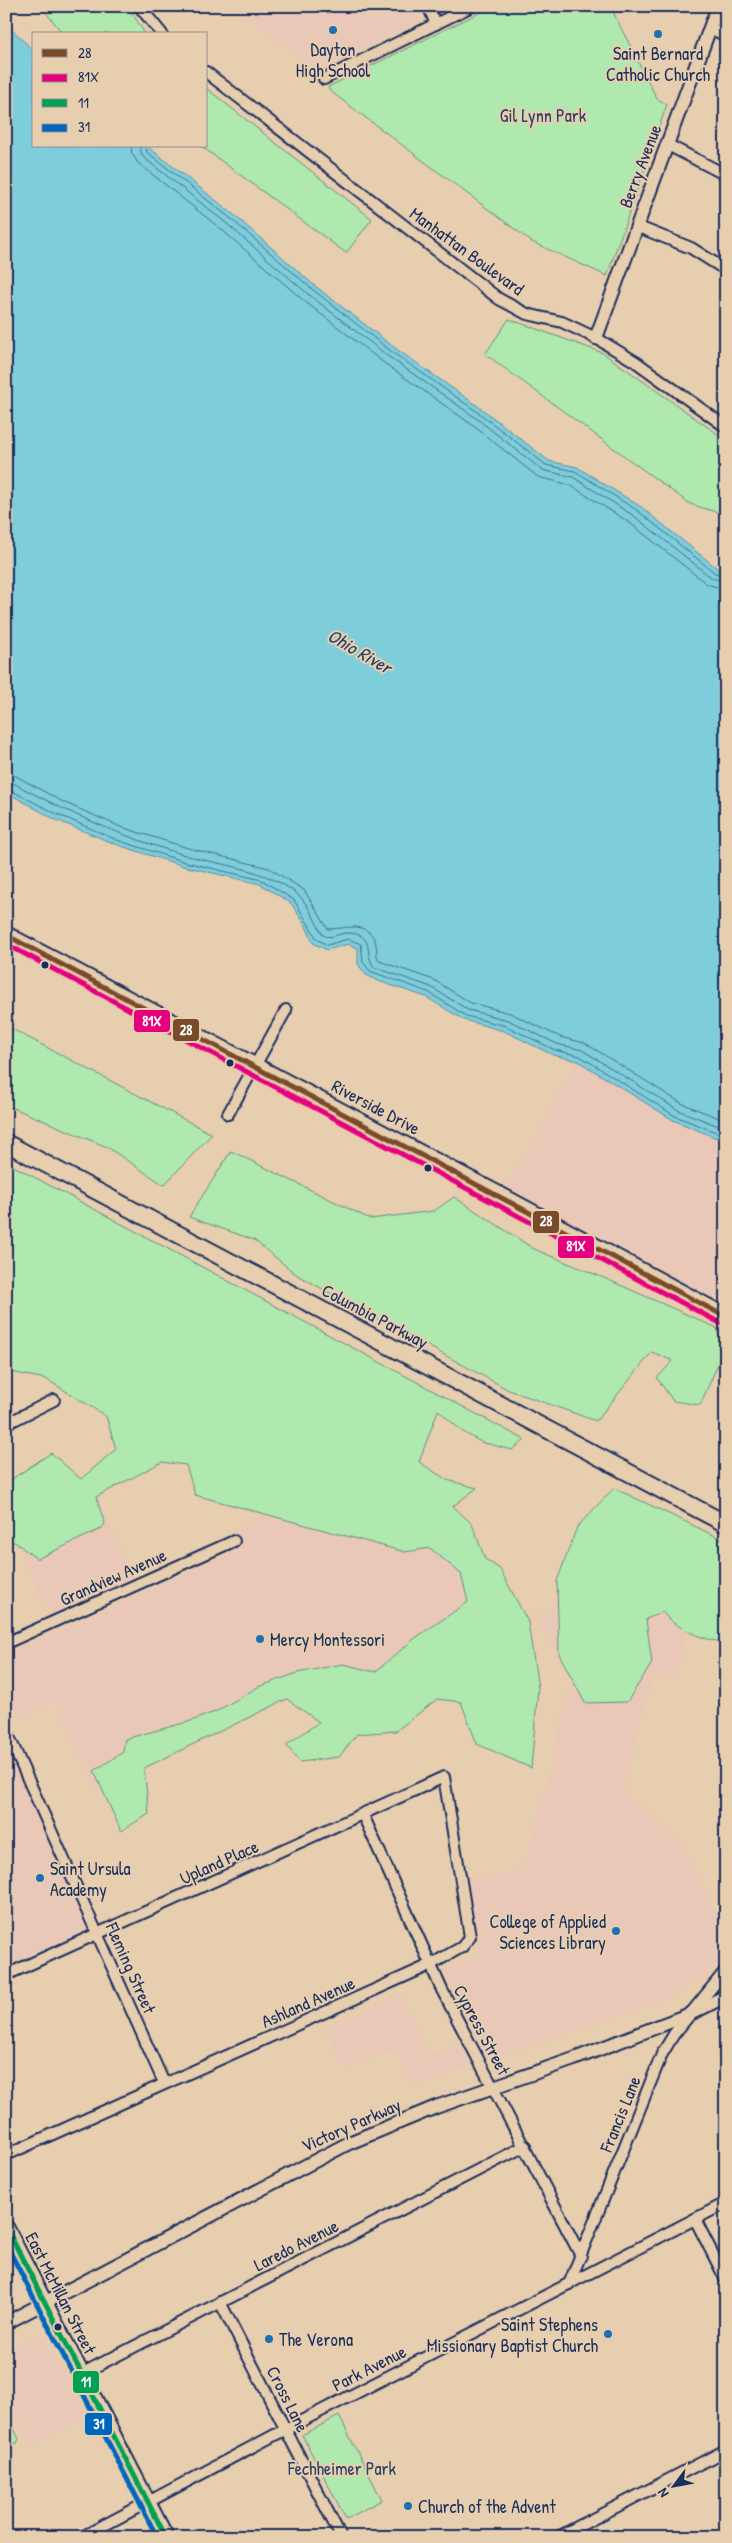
<svg xmlns="http://www.w3.org/2000/svg" width="732" height="2543" font-family="'Patrick Hand',sans-serif">
<rect width="100%" height="100%" fill="#e7ceaf"/>
<filter id="ink" filterUnits="userSpaceOnUse"><feTurbulence type="fractalNoise" baseFrequency=".02" numOctaves="2"/><feDisplacementMap in="SourceGraphic" scale="10" xChannelSelector="R" yChannelSelector="G"/><feConvolveMatrix kernelMatrix="1 2 1 2 8 2 1 2 1" color-interpolation-filters="sRGB"/></filter>
<g filter="url(#ink)">
<g fill="#eac8b8">
<path d="M234,6H414L419,18L418,22L320,70L312,66Z"/>
<path d="M578,1061L673,1120L726,1142V1317L501,1196Z"/>
<path d="M316,1481L396,1552L399,1544L439,1543L468,1577L495,1634L302,1694L95,1788L56,1702L14,1721L6,1705V1654L237,1550L231,1534Z"/>
<path d="M96,1493L133,1577L49,1615L12,1531Z"/>
<path d="M580,1523L603,1535L711,1541L675,1678L659,1674L658,1677L652,1679L623,1792L679,1839L726,1933V1952L709,1971L694,1983L661,2001L488,2060L443,1970L479,1954L467,1880L524,1871L572,1679L538,1621L533,1618L549,1612Z"/>
<path d="M17,1754L98,1934L6,1975V1758Z"/>
<path d="M400,1994L429,2056L459,2043L470,2066L413,2088L395,2050L344,2069L325,2028Z"/>
<path d="M6,2268L18,2292L6,2298Z"/>
<path d="M42,2332L87,2417L31,2446L13,2411L6,2414V2350Z"/>
</g>
<g fill="#afe9ad" stroke="#658c86">
<path d="M41,6H128L145,34H63Z"/>
<path d="M493,6H610L657,99L667,104L607,276L532,242L330,91L328,87Z"/>
<path d="M206,88L372,219L346,253L201,146H206Z"/>
<path d="M509,319L603,353L726,440V515L690,504L485,354Z"/>
<path d="M6,1026L212,1134L164,1185L107,1147L6,1105Z"/>
<path d="M231,1151L370,1219L434,1211L454,1197L534,1249L611,1281L717,1328L723,1353L700,1405L673,1401L657,1378L673,1361L652,1352L596,1421L509,1390L297,1275L254,1240L189,1217Z"/>
<path d="M6,1162L525,1440L512,1450L481,1442L463,1432L438,1410L419,1462L447,1480L477,1488L453,1506L472,1524L485,1559L500,1569L528,1622L538,1688L531,1768L477,1744L461,1702L437,1699L396,1731L357,1734L339,1757L300,1762L286,1745L319,1722L287,1699L144,1768L149,1814L121,1831L94,1771L123,1752L125,1739L191,1721L217,1711L258,1687L297,1673L343,1664L375,1672L414,1639L468,1602L461,1574L430,1548L405,1552L195,1495L186,1465L162,1462L96,1497L105,1524L101,1529L37,1559L15,1542H6V1483L51,1453L81,1479L116,1449L106,1416L46,1379L6,1371Z"/>
<path d="M614,1488L726,1541V1641C710,1644 670,1626 663,1612L646,1619L652,1663L627,1702L585,1703L559,1654L557,1581L577,1527Z"/>
<path d="M339,2416L382,2500L346,2519L302,2435Z"/>
<path d="M9,2423L13,2427L19,2439L17,2443L11,2444L6,2440V2424Z"/>
</g>
<path fill="#7ecdda" stroke="#568ea8" d="M6,24L34,51V146H147L233,214L315,286L395,348L482,409L549,461L577,467L641,507L718,569L726,572V1142L673,1120L578,1061L553,1055L504,1031L464,1020L426,997L381,982L366,975L358,964V948L348,944L327,950L313,943L306,926L291,903L260,884L183,866L115,844L54,819L6,792Z"/>
<g fill="none" stroke-linecap="round" stroke-linejoin="round">
<g stroke="#436e90" stroke-width="1">
<path d="M131,146L132,154L138,163L221,229L303,300L384,363L471,424L538,477L570,485L630,523L707,584L726,590"/>
<path d="M139,146L143,157L226,223L308,294L389,357L476,418L542,470L573,477L634,516L712,578L726,582"/>
<path d="M145,146L147,152L230,218L312,289L392,352L479,413L546,465L575,471L638,511L715,573L726,576"/>
<path d="M6,774L16,776L63,802L121,827L188,848L269,868L304,890L328,929C344,929 367,920 375,941C378,948 375,955 379,961L434,980L471,1003L510,1013L560,1037L585,1043L681,1103L726,1121"/>
<path d="M6,782L13,783C68,813 125,838 185,855C226,867 261,867 296,893C309,903 315,922 323,935C332,940 339,932 349,933C375,934 364,954 374,967L431,987L468,1010L508,1020L557,1044L582,1050L678,1110L726,1129"/>
<path d="M6,788L57,814L117,840L185,862L262,880L294,900L317,939L327,945L348,939L361,944L363,962L370,971L428,992L466,1016L506,1026L555,1050L580,1056L675,1116L726,1136"/>
</g>
<defs>
<g id="minor">
<path d="M139,6L162,34"/>
<path d="M428,6L436,24"/>
<path d="M710,28L726,36"/>
<path d="M206,72L499,299L527,314L562,322L596,338L636,362L726,427"/>
<path d="M324,79L472,6"/>
<path d="M668,145L726,175"/>
<path d="M636,226L691,248L726,270"/>
<path d="M228,1114L286,1010"/>
<path d="M6,1424L54,1400"/>
<path d="M6,1643L234,1541"/>
<path d="M6,1730L164,2083"/>
<path d="M363,1815L442,1990L581,2256"/>
<path d="M6,1975L444,1777L470,1937L462,1947L430,1965L6,2155"/>
<path d="M695,2219L726,2280"/>
<path d="M569,2284L662,2054L674,2034L726,1970"/>
<path d="M220,2302L341,2537"/>
<path d="M81,2374L525,2146"/>
<path d="M82,2537L286,2429L726,2203"/>
<path d="M558,2537L726,2450"/>
</g>
<g id="tertiary">
<path d="M596,338L718,6"/>
<path d="M6,2323L349,2143L436,2107L574,2059L690,2014L726,1996"/>
</g>
<path id="secondary" d="M6,2227L166,2537"/>
<path id="primary" d="M6,935L501,1196L726,1317"/>
<path id="trunk" d="M6,1143L726,1524"/>
</defs>
<use href="#minor" stroke="#1b2f5e" stroke-width="14"/>
<use href="#tertiary" stroke="#1b2f5e" stroke-width="16"/>
<use href="#secondary" stroke="#1b2f5e" stroke-width="18"/>
<use href="#primary" stroke="#1b2f5e" stroke-width="20"/>
<use href="#trunk" stroke="#1b2f5e" stroke-width="20"/>
<use href="#minor" stroke="#e7ceaf" stroke-width="10"/>
<use href="#tertiary" stroke="#e7ceaf" stroke-width="12"/>
<use href="#secondary" stroke="#e7ceaf" stroke-width="14"/>
<use href="#primary" stroke="#e7ceaf" stroke-width="16"/>
<use href="#trunk" stroke="#e7ceaf" stroke-width="16"/>
<defs>
<path id="bus-1" d="M6,935L726,1317"/>
<path id="bus-2" d="M6,944L722,1324"/>
<path id="bus-3" d="M6,2227L166,2537"/>
<path id="bus-4" d="M6,2244L157,2537"/>
</defs>
<use href="#bus-1" stroke="#e7ceaf" stroke-width="9"/>
<use href="#bus-2" stroke="#e7ceaf" stroke-width="9"/>
<use href="#bus-3" stroke="#e7ceaf" stroke-width="9"/>
<use href="#bus-4" stroke="#e7ceaf" stroke-width="9"/>
<use href="#bus-1" stroke="#7a4b2a" stroke-width="5"/>
<use href="#bus-2" stroke="#e5007d" stroke-width="5"/>
<use href="#bus-3" stroke="#01a052" stroke-width="5"/>
<use href="#bus-4" stroke="#0065bd" stroke-width="5"/>
</g>
</g>
<g fill="#1f6fb2" stroke="#e7ceaf" stroke-width="2">
<circle cx="333" cy="30" r="5"/>
<circle cx="658" cy="34" r="5"/>
<circle cx="260" cy="1639" r="5"/>
<circle cx="40" cy="1878" r="5"/>
<circle cx="616" cy="1931" r="5"/>
<circle cx="608" cy="2334" r="5"/>
<circle cx="269" cy="2339" r="5"/>
<circle cx="408" cy="2506" r="5"/>
</g>
<g fill="#1b2f5e" stroke="#e7ceaf" stroke-width="2">
<circle cx="45" cy="965" r="4.5"/>
<circle cx="230" cy="1063" r="4.5"/>
<circle cx="428" cy="1168" r="4.5"/>
<circle cx="58" cy="2327" r="4.5"/>
</g>
<g text-anchor="middle" dominant-baseline="central" stroke-width="4" stroke-linejoin="round" paint-order="stroke">
<g font-size="18" fill="#1b2f5e" stroke="#e7ceaf" text-anchor="start">
<text x="333" y="49" text-anchor="middle">Dayton<tspan x="333" dy="21">High School</tspan></text>
<text x="658" y="53" text-anchor="middle">Saint Bernard<tspan x="658" dy="21">Catholic Church</tspan></text>
<text x="270" y="1639">Mercy Montessori</text>
<text x="50" y="1868">Saint Ursula<tspan x="50" dy="21">Academy</tspan></text>
<text x="606" y="1921" text-anchor="end">College of Applied<tspan x="606" dy="21">Sciences Library</tspan></text>
<text x="598" y="2324" text-anchor="end">Saint Stephens<tspan x="598" dy="21">Missionary Baptist Church</tspan></text>
<text x="279" y="2339">The Verona</text>
<text x="418" y="2506">Church of the Advent</text>
</g>
<g font-size="18" fill="#2a4266" stroke="#e7ceaf">
<text x="543" y="115">Gil Lynn Park</text>
<text x="342" y="2468">Fechheimer Park</text>
</g>
<g font-size="18" fill="#1b2f5e" stroke="#e7ceaf">
<text transform="translate(640 166) rotate(-69)">Berry Avenue</text>
<text transform="translate(467 251) rotate(36)">Manhattan Boulevard</text>
<text transform="translate(376 1107) rotate(28)">Riverside Drive</text>
<text transform="translate(375 1316) rotate(28)">Columbia Parkway</text>
<text transform="translate(113 1577) rotate(-24)">Grandview Avenue</text>
<text transform="translate(219 1862) rotate(-24)">Upland Place</text>
<text transform="translate(131 1968) rotate(66)">Fleming Street</text>
<text transform="translate(308 2002) rotate(-24)">Ashland Avenue</text>
<text transform="translate(482 2030) rotate(62)">Cypress Street</text>
<text transform="translate(620 2114) rotate(-68)">Francis Lane</text>
<text transform="translate(351 2125) rotate(-24)">Victory Parkway</text>
<text transform="translate(296 2245) rotate(-27)">Laredo Avenue</text>
<text transform="translate(61 2293) rotate(63)">East McMillan Street</text>
<text transform="translate(369 2368) rotate(-27)">Park Avenue</text>
<text transform="translate(288 2399) rotate(63)">Cross Lane</text>
</g>
<g font-size="19" font-style="italic" fill="#253f6a" stroke="#e7ceaf">
<text transform="translate(360 651) rotate(30)">Ohio River</text>
</g>
</g>
<g stroke="#e7ceaf" stroke-width="2">
<rect x="133" y="1009" width="38" height="24" rx="5" fill="#e5007d"/>
<rect x="172" y="1018" width="28" height="24" rx="5" fill="#7a4b2a"/>
<rect x="532" y="1210" width="28" height="24" rx="5" fill="#7a4b2a"/>
<rect x="557" y="1235" width="38" height="24" rx="5" fill="#e5007d"/>
<rect x="72" y="2370" width="28" height="24" rx="5" fill="#01a052"/>
<rect x="84" y="2412" width="29" height="24" rx="5" fill="#0065bd"/>
</g>
<g font-size="14" text-anchor="middle" font-weight="bold" fill="#fff">
<text x="152" y="1026">81X</text>
<text x="186" y="1035">28</text>
<text x="546" y="1226">28</text>
<text x="576" y="1251">81X</text>
<text x="86" y="2387">11</text>
<text x="99" y="2429">31</text>
</g>
<rect width="732" height="2543" fill="none" stroke="#e7ceaf" stroke-width="25"/>
<rect x="12" y="12" width="707" height="2518" fill="none" stroke="#1b2f5e" stroke-width="2" filter="url(#ink)"/>
<rect x="32" y="32" width="175" height="115" fill="#e7ceaf" stroke="#958e8f"/>
<rect x="42" y="49" width="25" height="8" fill="#7a4b2a" stroke="#958e8f"/>
<text x="78" y="58" font-size="15" fill="#1b2f5e">28</text>
<rect x="42" y="74" width="25" height="8" fill="#e5007d" stroke="#958e8f"/>
<text x="78" y="82" font-size="15" fill="#1b2f5e">81X</text>
<rect x="42" y="99" width="25" height="8" fill="#01a052" stroke="#958e8f"/>
<text x="78" y="108" font-size="15" fill="#1b2f5e">11</text>
<rect x="42" y="124" width="25" height="8" fill="#0065bd" stroke="#958e8f"/>
<text x="78" y="132" font-size="15" fill="#1b2f5e">31</text>
<g transform="translate(674 2486) rotate(238)" stroke="#e7ceaf" stroke-width="4" paint-order="stroke">
<path d="M0-4L9 19L0 12L-9 19Z" fill="#1b2f5e"/>
<text y="-8" font-size="14" font-weight="bold" text-anchor="middle" fill="#1b2f5e">N</text>
</g>
</svg>
